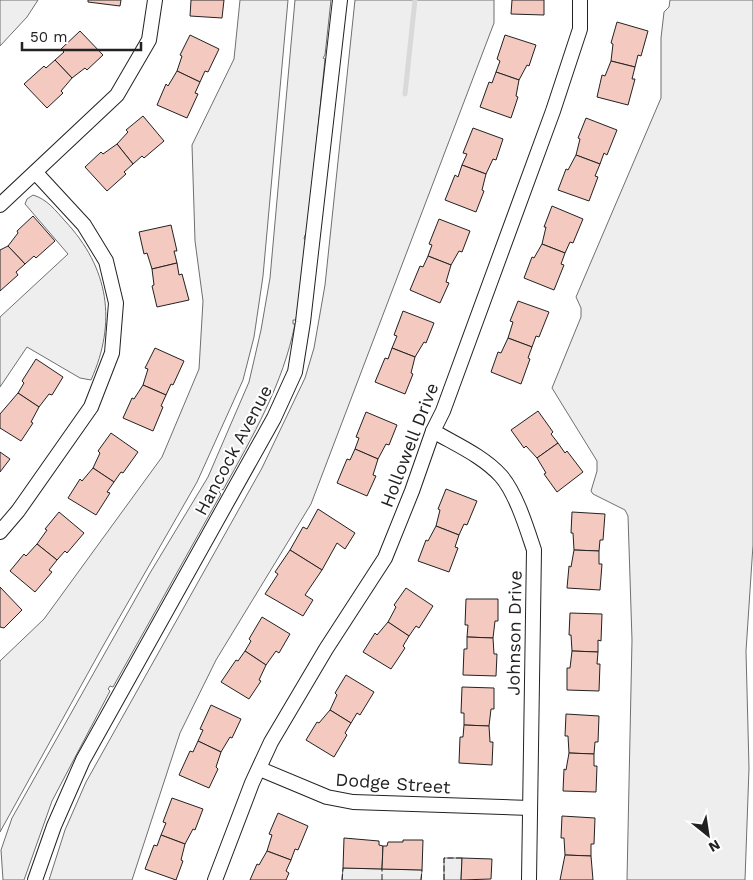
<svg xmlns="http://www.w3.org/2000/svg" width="753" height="880" font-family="'Work Sans',sans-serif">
<rect width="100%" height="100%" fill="#fff"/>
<g fill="#eee" stroke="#6f6f6f">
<path d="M0,0H38L27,17L0,46Z"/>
<path d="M240,0H288L263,276L254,337L243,380L197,482L103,646L0,832V661L44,619L162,457L199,369L203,301L195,241L192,145L234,59Z"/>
<path d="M295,0H331L325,55L323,58L325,59L307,235H305L304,239L307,240L296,320H293V324H295C283,384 253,436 223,490L221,489L219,492L221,494L113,687L110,686L108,689L110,691L52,801L24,880H3L1,850L12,818L150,573L208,477L249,382L261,330L270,278Z"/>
<path d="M355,0H494V23L311,504L216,660L180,733L132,880H49L65,830L86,782L262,468L305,378L314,348L325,285Z"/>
<path d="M670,0H753V545L746,651L749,768L745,880H627L632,640L628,516L625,510L593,494L591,491L597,471V461L552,388L581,317V308L576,297L661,98V38L664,12L669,7Z"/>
<path d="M33,195C47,199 56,211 65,221C109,268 117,322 91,380L80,378L27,347L0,387V317L68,254L25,204L27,199Z"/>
<path d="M444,858H462L461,880H444Z"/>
<path d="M343,868L422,870L421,880H342Z"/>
</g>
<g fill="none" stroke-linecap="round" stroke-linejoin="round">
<path stroke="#d9d9d9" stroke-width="5" d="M405,94L415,0"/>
</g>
<g fill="#f3c9c0" stroke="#222">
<path d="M88,0H121L120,6L88,2Z"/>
<path d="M191,0H224L222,18L190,16Z"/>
<path d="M512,0H544V15L511,14Z"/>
<path d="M617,22L648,31L641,56L638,55L635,67L611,61L613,44L611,43Z"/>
<path d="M80,31L103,55L87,70L85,68L72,78L55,60L64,52L61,49Z"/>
<path d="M190,35L219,49L208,72L205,71L200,82L177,71L182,56L180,55Z"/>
<path d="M505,35L536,45L529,66L527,65L519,80L496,72L500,61L497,59Z"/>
<path d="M55,60L72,78L61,91L63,93L47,108L24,84L44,66L46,68Z"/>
<path d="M611,61L635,67L632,79H635L628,105L597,97L602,75L605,76Z"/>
<path d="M177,71L200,82L195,93L198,94L187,118L157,105L166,84L168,86Z"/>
<path d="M496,72L519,80L516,96L518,97L511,118L480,107L489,82L492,83Z"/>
<path d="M143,116L164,141L144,158L142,156L133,164L117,144L128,132L126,130Z"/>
<path d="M586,118L617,130L607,155L604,153L600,164L576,155L580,139L578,138Z"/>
<path d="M473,128L503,139L496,160L493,159L486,174L462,165L467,154L463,153Z"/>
<path d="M117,144L133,164L124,172L126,174L107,191L85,167L101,152L103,154Z"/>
<path d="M576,155L600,164L595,176L598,177L589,201L558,190L566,169L568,170Z"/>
<path d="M462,165L486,174L482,190L484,191L476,212L445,200L455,175L458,177Z"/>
<path d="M552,206L583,219L573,243L570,242L565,253L542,244L546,227H544Z"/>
<path d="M33,216L55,241L36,258L34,256L25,264L8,246L18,233L17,231Z"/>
<path d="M439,219L470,231L462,252L459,251L451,265L428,256L432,245L429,244Z"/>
<path d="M171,225L177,251H174L177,263L152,269L147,253L144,254L139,232Z"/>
<path d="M542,244L565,253L561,264L564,265L554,290L524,278L532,257L534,258Z"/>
<path d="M8,246L25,264L16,272L18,275L0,291V250Z"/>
<path d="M428,256L451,265L446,282L449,283L440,303L410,290L420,266L423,267Z"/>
<path d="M177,263L179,275L182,274L189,300L157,307L152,286L154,285L152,269Z"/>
<path d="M518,301L549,312L539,337L536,336L532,347L508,338L513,322L510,321Z"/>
<path d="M403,311L434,323L426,343L424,342L415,357L392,348L397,336L394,335Z"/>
<path d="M508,338L532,347L528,358L530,359L521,384L491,372L498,352L501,353Z"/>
<path d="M155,348L184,361L173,385L171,384L166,395L143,385L148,369L145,368Z"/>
<path d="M392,348L415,357L411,373L413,374L405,394L375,382L385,358L388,359Z"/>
<path d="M36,359L63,377L52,395L49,394L39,407L18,393L24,383L22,381Z"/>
<path d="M143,385L166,395L161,406L163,407L153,431L123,418L132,398L134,399Z"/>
<path d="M18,393L39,407L31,422L33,423L21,441L0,428V414Z"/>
<path d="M538,411L553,432L551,434L558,443L537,458L526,446L524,448L511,430Z"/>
<path d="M366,412L397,425L389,445L386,444L378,459L355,449L359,438L356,437Z"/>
<path d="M111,433L138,452L123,473L121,472L114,482L93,468L100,453L98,451Z"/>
<path d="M558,443L565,453L567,451L583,472L557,492L544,474L546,473L537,458Z"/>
<path d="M355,449L378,459L373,475L376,476L367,496L337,483L347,459L350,460Z"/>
<path d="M0,452L10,459L0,472Z"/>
<path d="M93,468L114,482L107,492L110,493L96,515L68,498L80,479L82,481Z"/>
<path d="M446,489L477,501L467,525L464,524L459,535L436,526L440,510L438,509Z"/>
<path d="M318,509L355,533L345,549L337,543L322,570L290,550L303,527L307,529Z"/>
<path d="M59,512L84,533L67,553L65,551L57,560L37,544L47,530L45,529Z"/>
<path d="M572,512L605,514L603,540H600L599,551L574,550L573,533H571Z"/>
<path d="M436,526L459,535L455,547L458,548L449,572L418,561L426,540L428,541Z"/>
<path d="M37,544L57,560L49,570L52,572L35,592L10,571L24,554L26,556Z"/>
<path d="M290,550L322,570L305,595L313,600L303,616L265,594L278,574L275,572Z"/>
<path d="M574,550L599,551V564H602L600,590L567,588L569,566L571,567Z"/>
<path d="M0,587L22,610L4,628L0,627Z"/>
<path d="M406,588L433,606L419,628L416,626L409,636L388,622L396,607L394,605Z"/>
<path d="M466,599H498V621H495L493,638L467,637L468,625H465Z"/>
<path d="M570,613L602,614L601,641L598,640V652L572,651L571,635H569Z"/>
<path d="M262,617L290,634L279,653L276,651L266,665L245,651L251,641L249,639Z"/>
<path d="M388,622L409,636L403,646L405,648L391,669L363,652L375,633L377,635Z"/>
<path d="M467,637L493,638L494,654H497L496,676L463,675L464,649H467Z"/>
<path d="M245,651L266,665L259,680L261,681L249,699L221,682L236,660L238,661Z"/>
<path d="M572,651L598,652L597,664H600L599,691L567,690V668H570Z"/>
<path d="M346,675L374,692L360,715L357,713L351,723L330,710L337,695L335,693Z"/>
<path d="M462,687L494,688V709H491L489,726L464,725V713H461Z"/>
<path d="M211,705L241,719L232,738L230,737L221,752L198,741L203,730L200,729Z"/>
<path d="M330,710L351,723L345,733L347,735L334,757L306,740L317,722L319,723Z"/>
<path d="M566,714L599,716L598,742H595L594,754L569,753L568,736H565Z"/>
<path d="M464,725L489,726L490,742H493L492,765L459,763L460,737H463Z"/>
<path d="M198,741L221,752L216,767L218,769L209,788L179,775L190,751L193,752Z"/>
<path d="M569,753L594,754V766H597L596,792L563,791L564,769L566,770Z"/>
<path d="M172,798L203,809L195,830L193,829L185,844L161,835L166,823L163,822Z"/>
<path d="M278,813L308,826L298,850L295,849L291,860L267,851L272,835L269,834Z"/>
<path d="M562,816L595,818L594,844H591V856L565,855L564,838H561Z"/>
<path d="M161,835L185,844L181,860L183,861L176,880L145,869L154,845L157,846Z"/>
<path d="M344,838L379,841V845L383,846L382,869L343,868Z"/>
<path d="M403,840H423L422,870L382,869L383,846H387L388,842H403Z"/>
<path d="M267,851L291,860L286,871L289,873L286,880H250L257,864L259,865Z"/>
<path d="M565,855L591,856L593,880H560Z"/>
<path d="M462,858L492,859L491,879L461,880Z"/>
</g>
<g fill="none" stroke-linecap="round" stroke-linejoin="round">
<defs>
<g id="minor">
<path d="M0,205L117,95L149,40L155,0"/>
<path d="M433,431C455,444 483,456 501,476C516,493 527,529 534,550L529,880"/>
<path d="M0,532L18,511L91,407L112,353L116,303L106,261L84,225L36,173"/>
<path d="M260,769L327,797L353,802L530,808"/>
<path d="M35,880L54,826L83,760L274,418L295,372L303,322L340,0"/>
<path d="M215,880L252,783L271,742L326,649L385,558L412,491L433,431L443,411L553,111L580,29V0"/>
</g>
</defs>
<use href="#minor" stroke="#222" stroke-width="16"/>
<use href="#minor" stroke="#fff" stroke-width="14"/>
<g stroke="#222" stroke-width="1" stroke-dasharray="6 2.5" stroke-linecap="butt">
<path d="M342,880L343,868"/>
<path d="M382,880V869"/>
<path d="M421,880L422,870"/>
<path d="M444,880V858H462"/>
</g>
</g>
<g text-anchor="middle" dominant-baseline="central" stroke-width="4" stroke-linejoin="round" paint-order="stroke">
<g font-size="18" fill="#222" stroke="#fff">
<text transform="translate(409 445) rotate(-69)">Hollowell Drive</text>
<text transform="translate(233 450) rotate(-62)">Hancock Avenue</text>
<text transform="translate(514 633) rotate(-89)">Johnson Drive</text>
<text transform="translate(393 783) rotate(4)">Dodge Street</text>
</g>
</g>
<g transform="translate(708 835) rotate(150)" stroke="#ffffff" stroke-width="4" paint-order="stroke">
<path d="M0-4L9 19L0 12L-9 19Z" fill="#222222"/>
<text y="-8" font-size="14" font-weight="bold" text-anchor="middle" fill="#222222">N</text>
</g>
<path d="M22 42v8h119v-8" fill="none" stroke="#222222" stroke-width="2.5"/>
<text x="30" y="42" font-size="15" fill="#222222" stroke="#ffffff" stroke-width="4" paint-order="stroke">50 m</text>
</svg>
